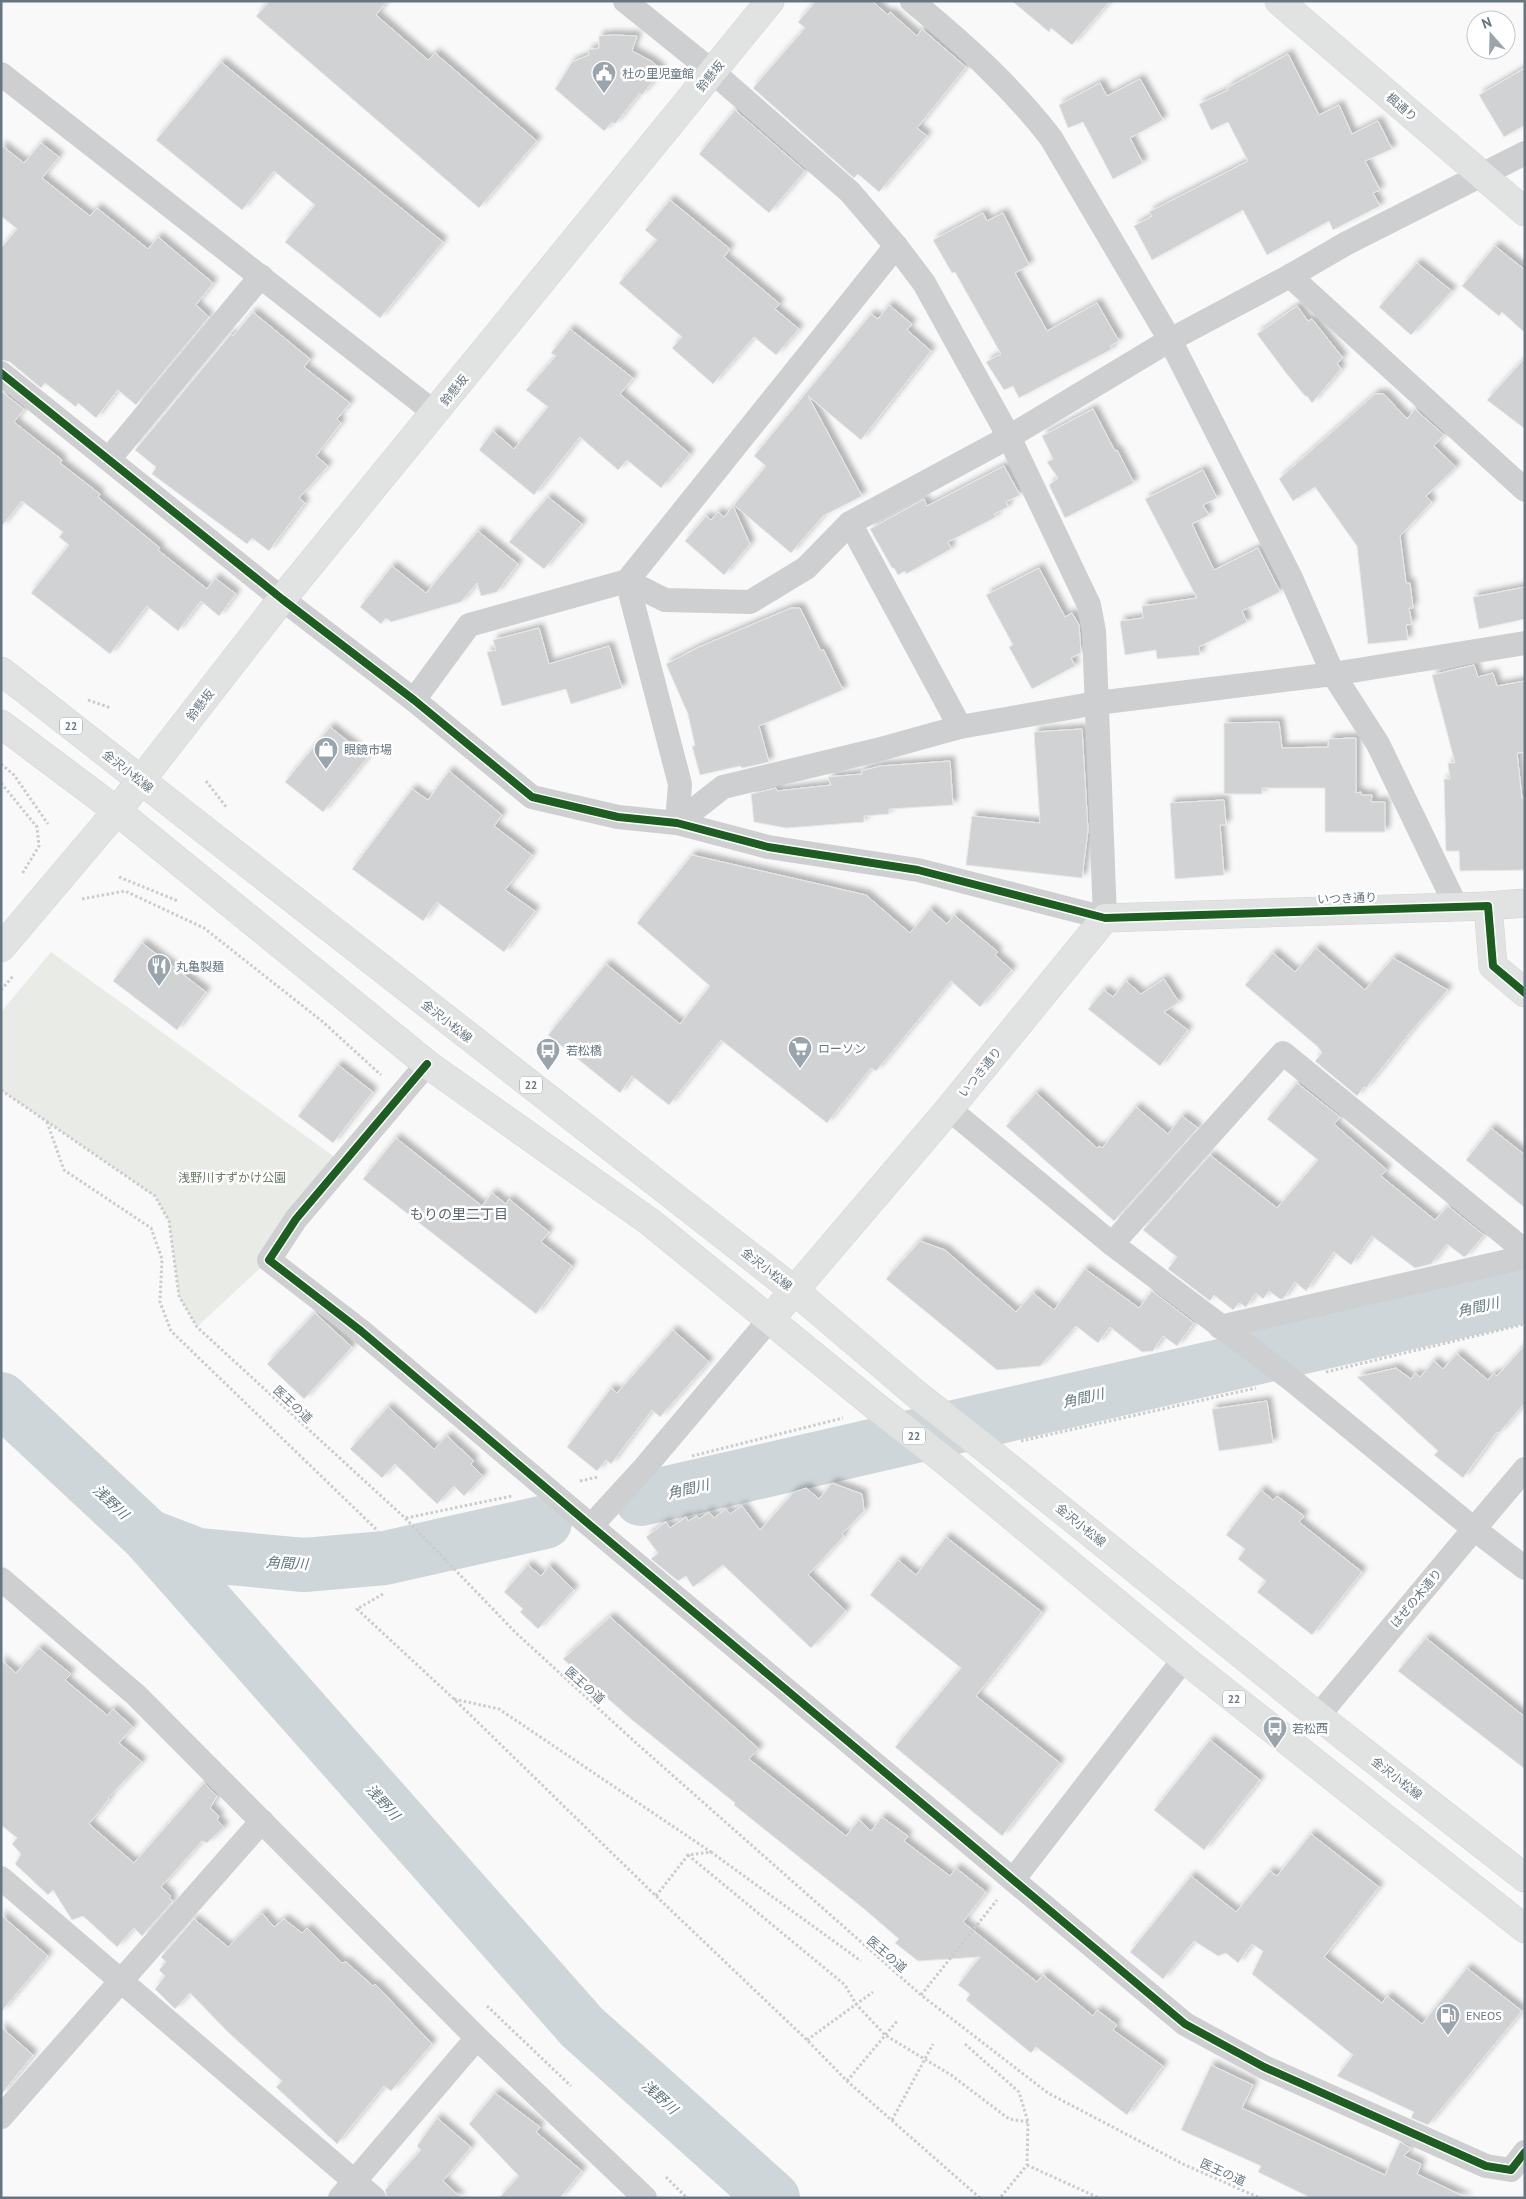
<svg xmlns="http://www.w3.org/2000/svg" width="1526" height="2199" font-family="'PT Sans','Noto Sans JP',sans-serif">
<defs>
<filter id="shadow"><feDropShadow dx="4.5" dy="-4.5" stdDeviation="2.5" flood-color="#0004"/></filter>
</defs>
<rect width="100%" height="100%" fill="#f9f9f9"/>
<path fill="#e8ebe6" d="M51,952L343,1163L269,1260L197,1327L179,1296L169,1221L155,1196L1,1090V1012Z"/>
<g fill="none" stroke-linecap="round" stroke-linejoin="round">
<g stroke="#ced6d9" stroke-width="54">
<path d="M1,1399L148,1536L582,2027L773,2198"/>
<path d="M641,1499L1525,1296"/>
<path d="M148,1536L198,1555L304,1565L385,1558L545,1522"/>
</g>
</g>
<g fill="#d0d2d3" stroke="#e8e8e8" filter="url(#shadow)">
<path d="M270,1H387L376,15L428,60L435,53L537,141L479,208L256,16Z"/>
<path d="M816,1H872L888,15L890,12L917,36L922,29L966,67L917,128L927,136L879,192L858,174L854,178L753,88L805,28L798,22Z"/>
<path d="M1012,1H1110L1072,45L1051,28L1049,32Z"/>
<path d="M614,35L637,36L632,51L651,61L662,70L642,95L640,93L615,124L612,122L604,131L555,89L572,62L589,55L588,50L599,48V36Z"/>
<path d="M1288,54L1319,115L1339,105L1352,134L1378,121L1392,149L1365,161L1380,190L1373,193L1380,206L1333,230L1329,221L1267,255L1243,210L1152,260L1134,226L1152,216L1149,212L1248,161L1228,122L1211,130L1199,104L1228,90L1227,88Z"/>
<path d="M221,62L443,242L380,318L285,242L315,205L274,171L242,210L156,140Z"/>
<path d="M1525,68V125L1504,137L1479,95Z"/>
<path d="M1140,79L1163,120L1130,138L1143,163L1113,179L1083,122L1068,128L1059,105L1100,83L1107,96Z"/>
<path d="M735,110L805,171L769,213L699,154Z"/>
<path d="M41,143L59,157L42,178L90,216L97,208L148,249L158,237L213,283L196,305L209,317L136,405L118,390L96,418L78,403L76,407L45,383L41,388L10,362L1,360V248L17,229L1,216V145L24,163Z"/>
<path d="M670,200L730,249L724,257L780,304L775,309L799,329L776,355L754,337L713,384L672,348L682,337L619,283L657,240L645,230Z"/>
<path d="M983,213L987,221L1003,213L1029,265L1015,273L1047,331L1097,303L1119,341L1110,346L1112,349L1019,398L1013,386L1004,390L986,362L1001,354L955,272L952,273L933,240Z"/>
<path d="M1495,246L1525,270V333L1502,312L1499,316L1462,286Z"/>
<path d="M1417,263L1452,291L1411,335L1379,307Z"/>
<path d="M889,305L912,324L907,330L931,351L861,440L808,396L862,496L823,516L791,553L734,505L766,466L754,456L871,314L878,319Z"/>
<path d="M1297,306L1308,321L1312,319L1343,358L1337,363L1341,369L1312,403L1307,396H1305L1286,373L1257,334Z"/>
<path d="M253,312L310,359L304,367L350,403L337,419L341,423L316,456L328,466L299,498L305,503L269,551L252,538L247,544L179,494L152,474L156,467L135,450L231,334L233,336Z"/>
<path d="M570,329L633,378L620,394L690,454L661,488L627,460L618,470L580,437L534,495L479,450L493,431L514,449L548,407L526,390L556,356L551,353Z"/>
<path d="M1525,358V429L1487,400Z"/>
<path d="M1,391L24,409L14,422L62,460L60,463L100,494L98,497L160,548L158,550L207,589L215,578L236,594L219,616L201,601L178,631L147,606L110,654L31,593L69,545L59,537L63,532L22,501L1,527Z"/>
<path d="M1375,394H1384L1407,419L1415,409L1444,435L1434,446L1456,467L1426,496L1432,502L1400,536L1406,583H1410L1413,608H1409L1412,624L1406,625L1408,640L1368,644L1357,546L1315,487L1293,501L1279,479Z"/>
<path d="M1093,409L1115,451L1117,450L1134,483L1065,518L1049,485L1058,478L1047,462L1053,459L1042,436Z"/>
<path d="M1004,466L1020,495L1006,502L1008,507L994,514L996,517L948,542L951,549L906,574L905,571L898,575L894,568H892L870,529L924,499L927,506Z"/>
<path d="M1203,470L1217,498L1203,505L1209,515L1192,524L1214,570L1258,548L1280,592L1242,611L1247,622L1199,647L1200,655L1157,659L1156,650L1125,655L1120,621L1143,618L1142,606L1197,598L1145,499Z"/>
<path d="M548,497L582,524L544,569L509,542Z"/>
<path d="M733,506L750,544L724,575L685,541L706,516L711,520L718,512L724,517Z"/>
<path d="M478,531L518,564L497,592L481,596L477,583L461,602L391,622L386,618L381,624L360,607L392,566L426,593Z"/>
<path d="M1039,568L1065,617L1072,613L1079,625L1081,653L1071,658L1075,666L1032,689L1009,647L1013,645L986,595Z"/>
<path d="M1525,587V619L1479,629L1473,597Z"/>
<path d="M791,608H800L821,651L823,649L843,690L759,726L769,762L742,768L740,766L700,775L692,746H695L688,714L666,664L699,647Z"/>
<path d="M539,628L549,664L609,646L622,688L571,704L566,689L502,706L487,652L496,650L493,640Z"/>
<path d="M1474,665L1478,677L1493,673L1497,686L1525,681V752L1517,753L1522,798H1525V870L1460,871L1459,851H1446L1444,779H1450L1448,763H1455L1432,675Z"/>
<path d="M1279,722L1282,748L1328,747L1329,739L1356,738V793L1361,792V795H1372L1371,802H1385V832H1325V788H1262V794H1224V723Z"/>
<path d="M330,727L368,757L323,812L285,782Z"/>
<path d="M1082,729L1088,830L1082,878L966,865L972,816L1040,823L1034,732Z"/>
<path d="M950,761L953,805L889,809V814L864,816V822L786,828L754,822L751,794L776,788L777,791L831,785L828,777L862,774L861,771L880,766Z"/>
<path d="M449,771L502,815L494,826L532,855L505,890L535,911L504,952L437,902L423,921L352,869L412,789L428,800Z"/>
<path d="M1224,800L1226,825H1220L1224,875L1175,879L1170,803Z"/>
<path d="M692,855L866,895L910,933L930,909L947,924L954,915L998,952L995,955L1012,970L980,1007L951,981L876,1071L871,1068L827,1123L721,1040L669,1105L632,1076L620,1093L548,1035L606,964L680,1024L710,986L637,923Z"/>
<path d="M142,943L206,992L177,1030L113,981Z"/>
<path d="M1316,948L1365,990L1393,958L1448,990L1413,1029L1366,1088L1364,1087L1357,1096L1315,1061L1322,1053L1318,1047L1245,985L1273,953L1295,972Z"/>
<path d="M1164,979L1179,1002L1164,1012L1188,1030L1160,1066L1088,1009L1104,990L1113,997L1126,981L1141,994Z"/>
<path d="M338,1065L373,1092L333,1143L298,1116Z"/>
<path d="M1297,1083L1340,1117L1334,1124L1387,1170L1381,1176L1435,1220L1448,1206L1484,1235L1466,1256L1464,1257L1447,1244L1431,1264L1415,1268L1372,1236L1351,1265L1334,1252L1306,1291L1295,1282L1283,1299H1280L1269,1291L1263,1299L1256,1293L1246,1307L1239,1303L1233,1310L1214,1295L1210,1301L1168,1269L1177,1257L1143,1230L1210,1155L1277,1208L1318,1160L1267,1119Z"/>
<path d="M1036,1093L1097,1148L1100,1146L1102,1148L1136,1107L1168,1134L1182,1116L1198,1128L1114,1221L1006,1126Z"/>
<path d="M1491,1128L1525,1155V1208L1466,1160Z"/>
<path d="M396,1138L482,1206L492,1193L506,1204L509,1199L549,1232L541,1242L572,1266L536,1314L363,1179Z"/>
<path d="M920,1241L945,1250L1016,1312L1033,1293L1054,1310L1085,1269L1139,1308L1152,1291L1194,1323L1177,1346L1163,1336L1153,1351L1142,1352L1110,1327L1098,1343L1076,1326L1040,1366L997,1370L886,1279Z"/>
<path d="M315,1313L352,1347L304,1399L267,1364Z"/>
<path d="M673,1330L709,1362L660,1417L652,1410L611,1464L606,1460L597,1471L567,1447L611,1388L617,1393Z"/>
<path d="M1525,1345V1403L1499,1433L1497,1432L1463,1478L1434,1455L1438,1451L1357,1377L1396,1368L1411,1379L1415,1373L1420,1377L1434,1361L1443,1369L1457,1354L1488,1380L1494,1373L1497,1376Z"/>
<path d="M1267,1401L1273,1443L1219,1451L1212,1409Z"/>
<path d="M388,1407L434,1449L447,1436L474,1461L471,1464L483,1476L464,1496L454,1486L437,1504L395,1464L382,1478L350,1449Z"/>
<path d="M832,1483L862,1494L864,1511L842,1534L844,1536L808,1575L846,1611L811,1648L723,1565L693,1587L686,1576L678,1581L651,1559L658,1553L646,1537L666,1522L670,1528L686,1517L688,1521L697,1516L699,1519L709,1512L714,1518L726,1509L730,1514L742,1506L760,1530L794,1492L806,1488L819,1499Z"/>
<path d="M1261,1490L1273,1500L1277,1496L1304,1516L1299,1522L1362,1572L1312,1635L1257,1592L1266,1581L1238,1559L1245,1549L1226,1535Z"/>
<path d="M946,1537L1042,1612L976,1696L1060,1763L1002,1836L895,1747L961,1668L870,1595L898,1560L916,1575Z"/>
<path d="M528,1565L541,1576L549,1566L574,1590L538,1629L520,1612L523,1609L504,1592Z"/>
<path d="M610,1617L759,1749L749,1759L846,1836L859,1820L871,1831L882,1817L908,1836L904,1841L950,1876L956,1868L986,1892L963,1922L1037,1982L1043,1975L1093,2016L1097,2010L1117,2025L1113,2030L1163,2066L1127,2115L1036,2047L1031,2053L966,2000L970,1994L958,1985L980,1957L918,1961L895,1943L899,1939L863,1908L734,1805L735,1803L631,1719L563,1659Z"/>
<path d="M1426,1638L1525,1717V1769L1398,1671Z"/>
<path d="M39,1648L71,1674L65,1680L107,1715L113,1709L133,1727L119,1743L142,1762L108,1798L109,1799L89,1824L134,1863L204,1783L217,1796L210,1808L219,1816L217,1820L224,1827L207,1843L202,1841L161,1887L171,1896L169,1898L173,1901L142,1936L134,1928L117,1947L83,1916L72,1920L53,1890L48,1895L15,1864L21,1854L12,1844L17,1838L1,1825V1660L16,1673Z"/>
<path d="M1210,1740L1260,1780L1204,1850L1154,1810Z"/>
<path d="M1311,1834L1379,1887L1324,1957L1382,2003L1387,1996L1422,2024L1467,1968L1522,2011L1428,2125L1411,2118L1414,2112L1337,2076L1353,2055L1252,1974L1263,1951L1252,1944L1238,1963L1226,1953L1218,1956L1194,1941L1163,1979L1130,1952L1191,1876L1236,1912L1270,1871L1277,1876Z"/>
<path d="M262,1913L274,1927L284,1919L302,1933L307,1928L342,1963L346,1962L373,1986L375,1984L432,2044L391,2091L384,2086L337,2144L276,2087L282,2081L229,2033L190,1993L175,2009L155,1989L165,1976L159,1970L166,1962L161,1957L194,1919L228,1947Z"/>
<path d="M1,1915L48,1956L1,2012Z"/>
<path d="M1,2027L33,2055L1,2095Z"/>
<path d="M1211,2065L1253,2085L1242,2108L1385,2175L1400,2142L1411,2148L1404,2156L1421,2164L1417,2174L1467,2198H1311L1258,2172L1261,2166L1181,2130Z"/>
<path d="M495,2093L540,2127L536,2132L582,2171L560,2198H499L519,2176L469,2124Z"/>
<path d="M437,2118L471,2147L443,2181L461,2198H387L385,2190L421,2150L417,2146Z"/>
</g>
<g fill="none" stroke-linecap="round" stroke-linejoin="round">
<defs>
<g id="secondary">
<path d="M1279,1L1525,212"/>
<path d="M1488,906L1525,903"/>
<path d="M1,948L117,811L282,599L770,1"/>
<path d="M770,1319L949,1109L1105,918L1488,906L1493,966L1525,993"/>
</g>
<g id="primary">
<path d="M1,671L795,1291L916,1394L986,1449L1318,1716L1525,1878"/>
<path d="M1,724L117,811L427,1064L650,1222L879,1409L948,1463L1184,1659L1525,1929"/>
</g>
</defs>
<use href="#secondary" stroke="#d5d6d7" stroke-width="29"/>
<use href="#primary" stroke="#d5d6d7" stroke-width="29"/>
<g stroke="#cbcccd" stroke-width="3" stroke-dasharray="2.5 2.5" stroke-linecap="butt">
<path d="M88,700L111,708"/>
<path d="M1,764L14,775L48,824"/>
<path d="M206,781L227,808"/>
<path d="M1,783L37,827L39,846L22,874"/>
<path d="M119,877L178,901"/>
<path d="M82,899L125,891L204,928L323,1022L381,1075"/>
<path d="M1,990L14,975"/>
<path d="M1,1090L155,1196L169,1221L179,1296L197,1327L405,1518L516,1633L635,1742L921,1995L1048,2093L1183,2164L1260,2198"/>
<path d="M47,1122L64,1170L151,1228L162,1259L160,1302L171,1331L378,1531"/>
<path d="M1326,1372L1525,1324"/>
<path d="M1021,1441L1256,1388"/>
<path d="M692,1456L843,1418"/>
<path d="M580,1481L598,1477"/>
<path d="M406,1518L512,1496"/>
<path d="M383,1594L357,1609L454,1699L656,1896L807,2040L847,2081L980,2198"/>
<path d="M454,1699L499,1709L711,1852"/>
<path d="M688,1855L845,1985L856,2004L885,2035L951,2075L1009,2119L1028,2122"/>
<path d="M656,1896L688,1855L711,1852L861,1961"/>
<path d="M921,1995L997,1900"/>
<path d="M487,2006L571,2086"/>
<path d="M807,2040L873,1992"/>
<path d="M965,2044L1019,2092L1028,2122L1027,2165L1000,2198"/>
<path d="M847,2081L898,2020"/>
<path d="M892,2120L933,2044"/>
<path d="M1027,2165L1099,2198"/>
<path d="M666,2177L687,2198"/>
</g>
<g stroke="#cecfd0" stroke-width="24">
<path d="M912,1C963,43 1011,86 1051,138L1170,340L1291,578L1333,674L1378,744L1456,906"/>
<path d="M1,74L435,413"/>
<path d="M1290,276L1525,490"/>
<path d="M1,373L282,599L414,700L532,797L618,817L677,823L768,847L918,870L1105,918L1094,631L1089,605L1009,437L924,283L896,246L850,192L713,72L625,1"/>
<path d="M109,459L261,276"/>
<path d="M850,523L960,727"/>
<path d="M627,581L896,246"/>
<path d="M627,581L680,784L677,823"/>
<path d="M414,700L469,625L627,581L665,600L750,602L806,568L850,523L1009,437L1170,340L1290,276L1347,243L1525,153"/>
<path d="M677,823L723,787L877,750L960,727L1097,703L1333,674L1525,643"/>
<path d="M427,1064L296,1219L269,1260L361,1331L591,1526L1185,2024L1264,2067L1486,2166L1511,2170L1525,2152"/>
<path d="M949,1109L1112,1244L1292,1380L1474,1529L1525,1469"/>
<path d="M1112,1244L1283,1053L1525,1251"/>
<path d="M1220,1327L1525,1257"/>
<path d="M591,1526L645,1467L770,1319"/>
<path d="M1,1579L136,1695L477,2038L645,2198"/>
<path d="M1318,1716L1474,1529L1525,1568"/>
<path d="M1,1878L374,2198"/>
<path d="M1013,1880L1184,1659"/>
<path d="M1,2117L262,1821"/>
<path d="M340,2198L477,2038"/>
</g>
<use href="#secondary" stroke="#e1e2e2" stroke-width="28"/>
<use href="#primary" stroke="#e1e2e2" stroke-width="28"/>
<defs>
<g id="cycleway">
<path d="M1,373L282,599L414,700L532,797L618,817L677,823L768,847L918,870L1105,918L1488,906L1493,966L1525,993"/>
<path d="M427,1064L296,1219L269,1260L361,1331L591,1526L1185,2024L1264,2067L1486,2166L1511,2170L1525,2152"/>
</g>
</defs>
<use href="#cycleway" stroke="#fff" stroke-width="11"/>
<use href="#cycleway" stroke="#1b5e20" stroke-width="8"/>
</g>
<defs>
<symbol id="civic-pin" viewBox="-11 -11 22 30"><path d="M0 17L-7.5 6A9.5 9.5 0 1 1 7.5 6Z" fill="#99a4ac" stroke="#fff"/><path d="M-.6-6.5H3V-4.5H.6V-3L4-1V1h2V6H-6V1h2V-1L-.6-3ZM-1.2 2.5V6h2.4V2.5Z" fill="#fff"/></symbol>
<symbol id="shop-pin" viewBox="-11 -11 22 30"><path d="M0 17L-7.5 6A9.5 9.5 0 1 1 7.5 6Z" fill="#99a4ac" stroke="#fff"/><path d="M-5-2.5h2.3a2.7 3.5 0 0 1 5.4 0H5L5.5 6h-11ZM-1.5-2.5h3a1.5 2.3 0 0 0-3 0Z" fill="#fff"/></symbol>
<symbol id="restaurant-pin" viewBox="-11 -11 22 30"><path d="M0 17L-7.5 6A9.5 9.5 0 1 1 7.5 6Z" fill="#99a4ac" stroke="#fff"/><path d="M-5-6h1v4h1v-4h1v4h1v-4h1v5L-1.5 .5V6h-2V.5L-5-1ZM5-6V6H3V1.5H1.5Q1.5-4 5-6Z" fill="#fff"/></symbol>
<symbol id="supermarket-pin" viewBox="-11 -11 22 30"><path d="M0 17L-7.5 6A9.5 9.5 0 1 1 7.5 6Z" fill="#99a4ac" stroke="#fff"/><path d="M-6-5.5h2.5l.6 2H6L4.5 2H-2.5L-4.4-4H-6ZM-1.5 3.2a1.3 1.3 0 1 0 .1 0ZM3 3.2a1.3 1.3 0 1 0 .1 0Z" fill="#fff"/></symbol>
<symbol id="bus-pin" viewBox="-11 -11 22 30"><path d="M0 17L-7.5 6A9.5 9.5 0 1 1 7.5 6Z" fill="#99a4ac" stroke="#fff"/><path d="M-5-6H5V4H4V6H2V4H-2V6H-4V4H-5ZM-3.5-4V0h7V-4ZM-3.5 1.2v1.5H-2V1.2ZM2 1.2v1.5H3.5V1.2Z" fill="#fff"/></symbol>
<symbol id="fuel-pin" viewBox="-11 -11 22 30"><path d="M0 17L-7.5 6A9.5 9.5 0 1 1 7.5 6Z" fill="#99a4ac" stroke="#fff"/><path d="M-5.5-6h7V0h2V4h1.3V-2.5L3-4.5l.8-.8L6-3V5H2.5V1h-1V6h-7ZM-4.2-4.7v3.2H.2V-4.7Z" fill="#fff"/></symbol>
</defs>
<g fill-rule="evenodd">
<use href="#civic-pin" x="590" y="59" width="28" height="38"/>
<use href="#shop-pin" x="312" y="735" width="28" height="38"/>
<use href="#restaurant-pin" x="145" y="952" width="28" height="38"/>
<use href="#supermarket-pin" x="786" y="1034" width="28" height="38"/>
<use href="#bus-pin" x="534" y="1036" width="28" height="38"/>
<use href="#bus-pin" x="1261" y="1714" width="28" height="38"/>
<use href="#fuel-pin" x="1434" y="2001" width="28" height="38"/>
</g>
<g text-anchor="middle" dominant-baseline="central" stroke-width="5" stroke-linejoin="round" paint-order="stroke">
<g fill="#fff" stroke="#939fa8" stroke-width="1">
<rect x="60" y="717.5" width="22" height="17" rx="4"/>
<rect x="520" y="1076.5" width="22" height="17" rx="4"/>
<rect x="903" y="1427.5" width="22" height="17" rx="4"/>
<rect x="1223" y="1690.5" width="22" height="17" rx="4"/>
</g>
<g font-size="11" font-weight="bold" fill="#657683">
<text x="71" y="726">22</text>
<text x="531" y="1085">22</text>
<text x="914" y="1436">22</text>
<text x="1234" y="1699">22</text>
</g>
<g font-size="12" fill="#657683" stroke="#fff" text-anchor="start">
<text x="622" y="73">杜の里児童館</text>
<text x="344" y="749">眼鏡市場</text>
<text x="176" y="966">丸亀製麺</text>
<text x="818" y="1048">ローソン</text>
<text x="566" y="1050">若松橋</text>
<text x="1292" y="1728">若松西</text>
<text x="1466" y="2015">ENEOS</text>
</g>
<g font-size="12" fill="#657683" stroke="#fff">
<text transform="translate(710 76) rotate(-51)">鈴懸坂</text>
<text transform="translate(1402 107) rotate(41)">楓通り</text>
<text transform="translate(454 390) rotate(-51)">鈴懸坂</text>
<text transform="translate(200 705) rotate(-52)">鈴懸坂</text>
<text transform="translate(128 771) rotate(38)">金沢小松線</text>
<text transform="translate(1347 898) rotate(-2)">いつき通り</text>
<text transform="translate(447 1021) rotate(38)">金沢小松線</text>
<text transform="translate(980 1072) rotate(-51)">いつき通り</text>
<text transform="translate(767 1269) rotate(38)">金沢小松線</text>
<text transform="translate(293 1404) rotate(43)">医王の道</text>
<text transform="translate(1081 1525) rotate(39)">金沢小松線</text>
<text transform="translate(1416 1598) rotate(-50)">はぜの木通り</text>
<text transform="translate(585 1685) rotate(42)">医王の道</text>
<text transform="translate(1397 1778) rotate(38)">金沢小松線</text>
<text transform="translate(887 1954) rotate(41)">医王の道</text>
<text transform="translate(1223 2172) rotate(24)">医王の道</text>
</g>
<g font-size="12" fill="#687a64" stroke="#fff">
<text x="232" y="1177">浅野川すずかけ公園</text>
</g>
<g font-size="14" fill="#57646e" stroke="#fff">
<text x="459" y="1214">もりの里二丁目</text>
</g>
<g font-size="14" font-style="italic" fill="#60757c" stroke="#fff">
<text transform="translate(1478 1307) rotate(-13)">角間川</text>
<text transform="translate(1083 1398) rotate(-13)">角間川</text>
<text transform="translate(688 1489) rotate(-13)">角間川</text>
<text transform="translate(111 1502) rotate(43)">浅野川</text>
<text transform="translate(287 1563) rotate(3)">角間川</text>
<text transform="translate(383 1802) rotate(48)">浅野川</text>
<text transform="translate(660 2097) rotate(42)">浅野川</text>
</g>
</g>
<rect width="1526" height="2199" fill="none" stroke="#657683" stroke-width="5"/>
<g transform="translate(1491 35) rotate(340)"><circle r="24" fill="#ffffff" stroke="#c1c8cd"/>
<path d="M0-4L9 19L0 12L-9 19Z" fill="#99a4ac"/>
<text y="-8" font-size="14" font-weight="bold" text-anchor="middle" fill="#657683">N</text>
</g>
</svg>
